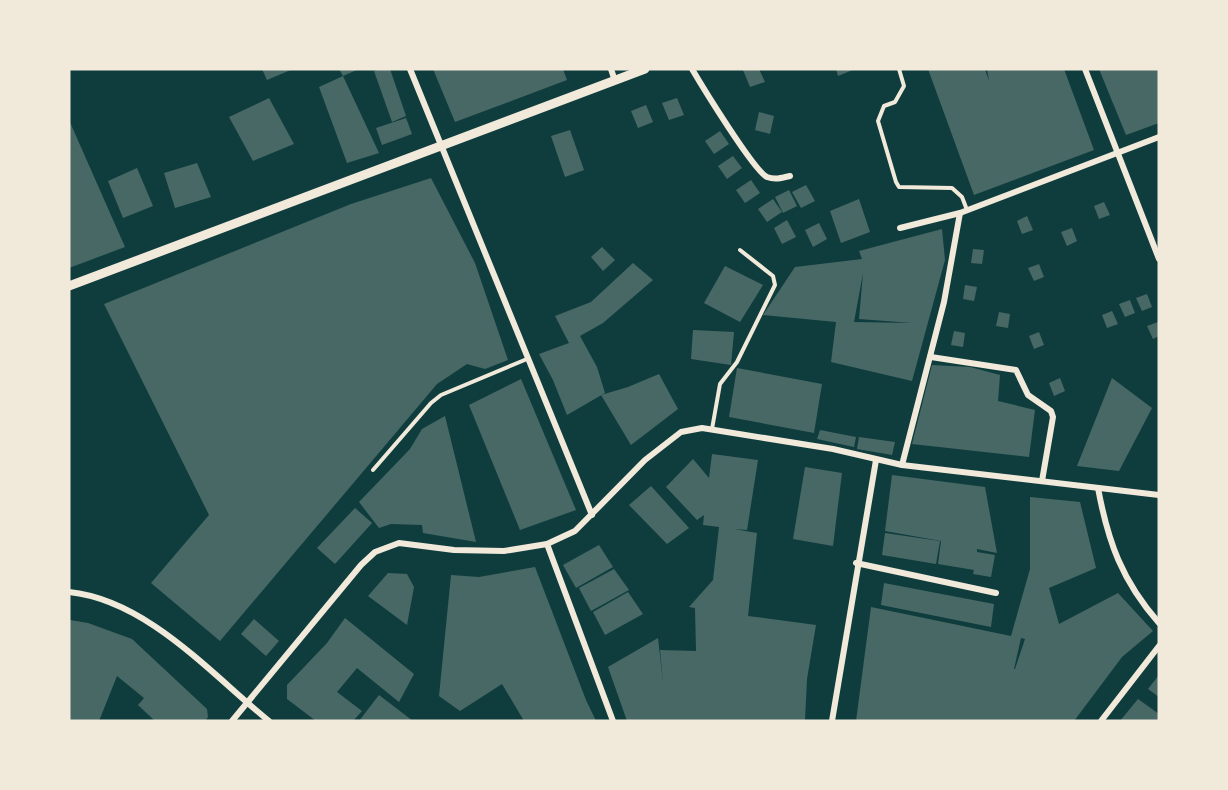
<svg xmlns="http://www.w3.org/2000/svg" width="1228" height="790" font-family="Overpass,sans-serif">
<rect width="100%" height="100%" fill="#0f3d3e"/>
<g fill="#486865" fill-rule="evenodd">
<path d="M262,69H293L267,80Z"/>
<path d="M339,69H359L343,76L379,153L347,163L319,87L343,76Z"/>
<path d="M379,69H390L406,116L392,122L374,71Z"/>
<path d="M433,69H563L567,80L455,122Z"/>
<path d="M747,69H759L765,82L750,87L743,70Z"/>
<path d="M836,69H855L838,76Z"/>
<path d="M928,69H985L989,81L987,69H1064L1094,150L974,195Z"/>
<path d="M1099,69H1159V123L1126,135Z"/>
<path d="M269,98L294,144L253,161L229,117Z"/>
<path d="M677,98L684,115L669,120L662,103Z"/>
<path d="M646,105L653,122L638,128L631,111Z"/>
<path d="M759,112L774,116L770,134L755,130Z"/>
<path d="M406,118L412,134L382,145L376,128Z"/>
<path d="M69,120L125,247L69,268Z"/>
<path d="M570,130L584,170L565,177L551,136Z"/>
<path d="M720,131L729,144L714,154L705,141Z"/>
<path d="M733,156L742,168L727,179L718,166Z"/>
<path d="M197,163L211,197L175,208L164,173Z"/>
<path d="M137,168L153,206L123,218L108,181Z"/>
<path d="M431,178L475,263L508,360L485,369L467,364L437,384L220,641L151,583L209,515L104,304L351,204Z"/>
<path d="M751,180L760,193L745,203L736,190Z"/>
<path d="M806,185L815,201L801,208L792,192Z"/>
<path d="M789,190L797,206L783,213L775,197Z"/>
<path d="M773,199L782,212L767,222L758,209Z"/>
<path d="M859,199L870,232L841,243L830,211Z"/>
<path d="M1104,202L1110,215L1099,219L1094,206Z"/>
<path d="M1027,216L1033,230L1022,234L1017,221Z"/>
<path d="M787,220L796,237L782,244L774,228Z"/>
<path d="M819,223L827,239L813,247L805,230Z"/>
<path d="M1072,228L1077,241L1067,246L1061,232Z"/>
<path d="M942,229L945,260L912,381L831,362L836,322L763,315L795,267L862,259L859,251ZM863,273L859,319L912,323L854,322Z"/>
<path d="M602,247L615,260L603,271L591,257Z"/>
<path d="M973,249L984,250L982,264L971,263Z"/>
<path d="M633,263L653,280L603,323L580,336L597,367L605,393L567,415L553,380L539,354L569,343L555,316L591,302Z"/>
<path d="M1039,264L1044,277L1034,281L1028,268Z"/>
<path d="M725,266L763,285L740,322L704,303Z"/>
<path d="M965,285L977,287L974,301L963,299Z"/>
<path d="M1147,294L1152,307L1142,311L1136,298Z"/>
<path d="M1130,300L1135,313L1125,317L1119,304Z"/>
<path d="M1112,311L1118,324L1107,328L1102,315Z"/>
<path d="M999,312L1010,314L1008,328L996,326Z"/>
<path d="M1158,322L1159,336L1153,339L1147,326Z"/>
<path d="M693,330L734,332L731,365L691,359Z"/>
<path d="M954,331L965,333L963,347L951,345Z"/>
<path d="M1039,332L1044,345L1034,349L1029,336Z"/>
<path d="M932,365L970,367L1000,375L998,401L1035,410L1029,457L912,444Z"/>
<path d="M737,368L822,384L814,433L729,417Z"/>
<path d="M659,374L678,409L631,445L601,395L628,387Z"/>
<path d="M1060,378L1065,391L1054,396L1049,383Z"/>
<path d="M1112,378L1152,408L1119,471L1077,466Z"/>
<path d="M521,379L576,510L520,530L469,405Z"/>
<path d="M445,416L476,542L423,533L422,525L391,524L379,528L359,502L410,449L422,429Z"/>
<path d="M820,430L856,437L854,447L817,439Z"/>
<path d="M859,437L895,442L892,455L857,449Z"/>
<path d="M712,454L758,460L747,530L734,529L757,533L748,616L816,625L807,679L805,720L627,721L608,667L658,638L663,683L660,650L696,651L695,608L689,607L713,580L719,527L703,525L704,515L697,520L666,487L693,459L709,478Z"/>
<path d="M805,467L842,473L833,546L793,539Z"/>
<path d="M892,475L985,487L997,553L977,549V552L995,555L991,577L973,574L974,570L938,564L941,541L885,531Z"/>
<path d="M651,486L689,528L667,544L629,505Z"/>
<path d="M1030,497L1080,502L1096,568L1049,588L1059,624L1118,593L1153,631L1122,657L1074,721H856L871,607L1011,636L1030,569ZM1021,638L1025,639L1015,669H1014Z"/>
<path d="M355,508L372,523L335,564L317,548Z"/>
<path d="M885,533L940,541L936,564L882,555Z"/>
<path d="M599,545L613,567L576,588L563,565Z"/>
<path d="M535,567L586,700L596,721H524L502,684L460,711L439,696L451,575L479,577Z"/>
<path d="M614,569L629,590L591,611L579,588Z"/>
<path d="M388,573L407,574L414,587L407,625L368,596Z"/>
<path d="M884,583L994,604L991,627L881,605Z"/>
<path d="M628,592L643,614L605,635L593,612Z"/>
<path d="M345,618L414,674L399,702L357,668L337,692L362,711L353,721H316L287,699V685L327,643Z"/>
<path d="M254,619L279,641L266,656L241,634Z"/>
<path d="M70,620L88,623L132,639L207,709L208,717L205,721H155L138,705L144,698L117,676L99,721H69Z"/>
<path d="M1159,675V697L1148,689Z"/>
<path d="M379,695L413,721H359Z"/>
<path d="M1138,699L1159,714V721H1120Z"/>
</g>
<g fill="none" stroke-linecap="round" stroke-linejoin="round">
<g stroke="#f1e9da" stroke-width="4">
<path d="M899,69L904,86L895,102L884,106L878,121L896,182L899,187L952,188L962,197L967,210"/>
<path d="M712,429L720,384L737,362L775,285L773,276L740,250"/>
<path d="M373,470L431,403L441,395L527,359"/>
</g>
<g stroke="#f1e9da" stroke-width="6">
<path d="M410,69L592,515"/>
<path d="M611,69L615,81"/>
<path d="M692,69C702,86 754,171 767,177C775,180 782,178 790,176"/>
<path d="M1085,69L1159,259"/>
<path d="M900,228L960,213L1159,137"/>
<path d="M931,357L1016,370L1028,395L1051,411L1053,417L1042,481"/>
<path d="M902,465L944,302L960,213"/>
<path d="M1098,488C1108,542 1122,581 1159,623"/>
<path d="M547,544L613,721"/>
<path d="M856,563L996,593"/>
<path d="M69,592C147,600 211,674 269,721"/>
<path d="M232,721L361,565L375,552L399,543L454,550L504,551L547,544L575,531L645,460L681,432L702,428L833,449L902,465L1159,495"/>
<path d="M832,721L876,460"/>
<path d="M1101,721L1159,646"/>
</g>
<path stroke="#f1e9da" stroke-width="9" d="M69,286L645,69"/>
</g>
<rect width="1228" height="790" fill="none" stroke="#f1e9da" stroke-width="141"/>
</svg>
